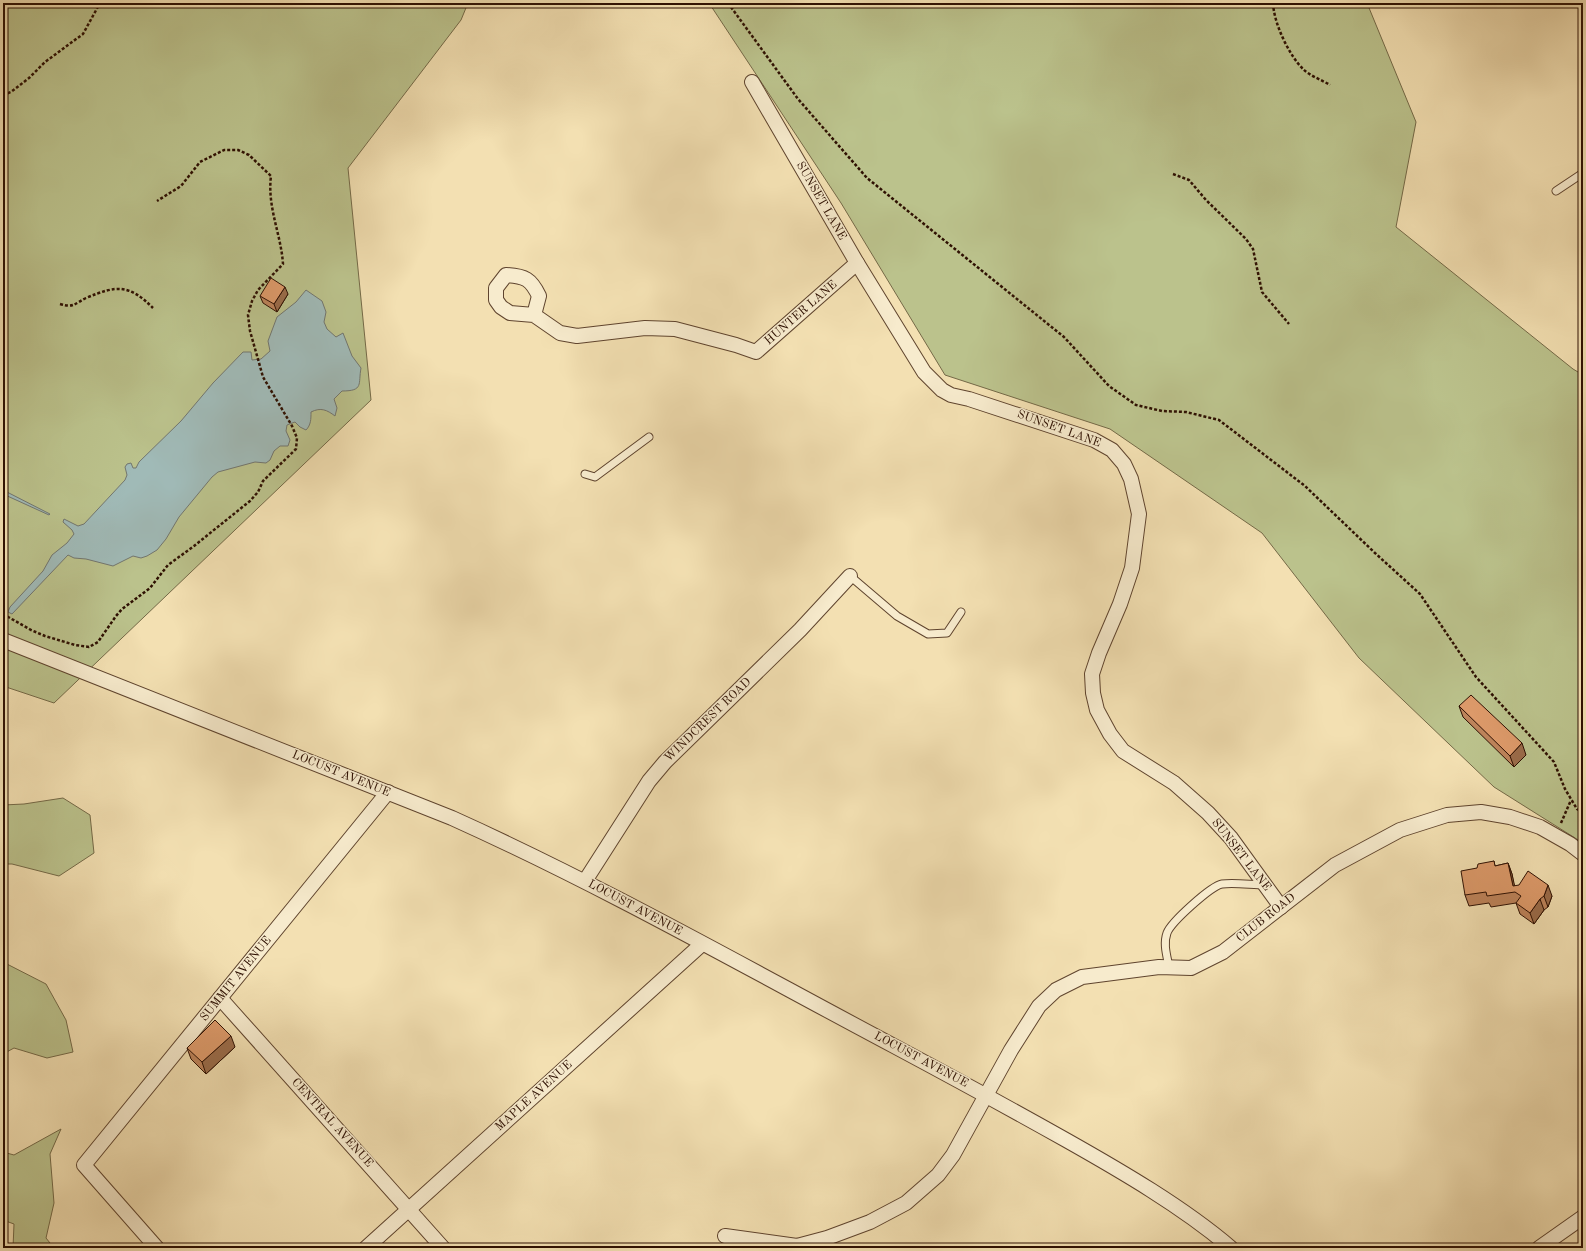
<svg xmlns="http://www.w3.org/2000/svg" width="1586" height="1251" font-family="'Old Standard TT',serif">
<rect width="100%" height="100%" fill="#f3e0b2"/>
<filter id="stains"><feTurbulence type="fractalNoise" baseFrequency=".005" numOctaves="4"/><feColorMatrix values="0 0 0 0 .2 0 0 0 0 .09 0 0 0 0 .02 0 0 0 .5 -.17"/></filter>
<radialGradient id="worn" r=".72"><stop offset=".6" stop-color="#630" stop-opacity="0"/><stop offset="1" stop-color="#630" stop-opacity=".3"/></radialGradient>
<g fill="#bbc28c" stroke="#746947">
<path d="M3,3H468L461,20L348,168L371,400L54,703L3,686Z"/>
<path d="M709,3H1367L1416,122L1396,227L1573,369L1583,375V843L1494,787L1359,658L1262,533L1110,429L945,375L841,203Z"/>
<path d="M63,798L90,815L94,853L59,876L12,864H3V805L24,804Z"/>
<path d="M3,962L46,984L66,1020L73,1052L47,1058L14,1048L3,1054Z"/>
<path d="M61,1129L50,1154L54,1203L46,1238L54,1248H13L14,1224L3,1220V1152L14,1155Z"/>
</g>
<g fill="#a0bab7" stroke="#72766f">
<path d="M306,290L322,301L326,312L324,322L327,329L336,337L343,333L352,356L361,368C358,384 364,391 342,391L334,399L337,408L335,416C327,410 321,407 311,412C311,419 311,425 306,430L300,427L295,422L287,425L286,431L290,440L288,446H280L274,451L270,460L266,463L255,462L218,472L212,477L179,517L166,539L157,550L147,556L141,558L133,556L113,566L86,559L74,558L68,555L12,614L8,612L10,607L43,571L52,555L67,543L74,534L72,530L63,522L64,519L78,526L84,524L125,480L127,475L125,467L127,464L131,463L133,468H136L139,462L181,421L213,383L243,352H251L252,360L261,359L270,351L268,341L277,317L296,302Z"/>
<path d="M3,490L50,514L49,515L3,494Z"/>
</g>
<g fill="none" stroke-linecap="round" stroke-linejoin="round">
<defs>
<g id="service">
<path d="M1556,191L1583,173"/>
<path d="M585,474L595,477L649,437"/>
<path d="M850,576L897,616L928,634L947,633L961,612"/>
<path d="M1169,967C1167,956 1163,944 1167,933C1171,922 1211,886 1222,884C1234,882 1252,885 1265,885"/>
</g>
<g id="minor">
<path d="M752,82L857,263L924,372L942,390L951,395L969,399L1094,440L1112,450L1124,464L1131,479L1139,514L1132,568L1120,604L1099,653L1092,674L1093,693L1097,710L1110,734L1123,751L1174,783L1208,813L1231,838L1281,907"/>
<path d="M534,315L539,296C531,279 525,276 506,275L496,288V300L501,307L510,313L534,315L560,333L577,336L645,328L675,329L736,345L756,352L857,263"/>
<path d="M3,640L452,818C603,886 747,968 894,1046C952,1077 1009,1108 1066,1140C1121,1171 1183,1207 1231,1248"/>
<path d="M585,881L649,781L665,762L800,630L850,576"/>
<path d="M220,998L443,1248"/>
<path d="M725,1236L797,1246L827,1238L870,1222L906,1203L938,1175L953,1155L1011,1050L1039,1006L1056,990L1082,977L1159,967L1191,968L1223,952L1335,865L1400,830L1447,815L1481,812L1510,817L1540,827L1570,844L1583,854"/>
<path d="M157,1248L84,1165L388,792"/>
<path d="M366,1248L702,944"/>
<path d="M1539,1248L1583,1217"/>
</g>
</defs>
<use href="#service" stroke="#5f442e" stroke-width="9"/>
<use href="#minor" stroke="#5f442e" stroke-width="16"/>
<g stroke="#2e1002" stroke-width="2.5" stroke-dasharray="3 2" stroke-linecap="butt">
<path d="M728,3L798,99L867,178L1064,337L1109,386L1136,405L1162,411L1186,412L1219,420L1305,486L1375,553L1420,594L1476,677L1554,762L1565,789L1577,809L1583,813"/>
<path d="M1273,3C1274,24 1289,55 1303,69C1310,76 1322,80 1330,85"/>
<path d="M3,95L11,92L29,78L45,62L83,34L100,3"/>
<path d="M1173,174L1189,180L1206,200L1246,239L1253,249L1262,292L1289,324"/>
<path d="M60,304C74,308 74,304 86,298C117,285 129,284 153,308"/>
<path d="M3,614L31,630L45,636L75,645L89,647L98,642L116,616L122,609L150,588L168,565L194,546L250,501L258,492L263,481L296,449L297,438L292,426L263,377L250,331L248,315L252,301L258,290L283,264C281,234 267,207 271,176L249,155L238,150H224L200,162L181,186L157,201"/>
<path d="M1561,823L1571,800"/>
</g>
<use href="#service" stroke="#f7ebcd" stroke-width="7"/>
<use href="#minor" stroke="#f7ebcd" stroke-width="14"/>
</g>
<g fill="#be845b" stroke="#2e1002">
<path d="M288,294L277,312L263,303L260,296Z"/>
<path d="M1459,706L1526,755L1514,767L1463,717Z"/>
<path d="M1494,861L1495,866L1508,863L1512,874L1514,886L1552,896L1548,907L1544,910L1534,924L1520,914L1516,903L1491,907L1489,903L1469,906L1465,895L1477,868Z"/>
<path d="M235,1047L206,1074L191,1059L187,1048Z"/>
</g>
<g fill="#9b6c4a" stroke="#2e1002">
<path d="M285,287L288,294L277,312L274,304Z"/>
<path d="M1522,743L1526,755L1514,767L1510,756Z"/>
<path d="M1508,863L1512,874L1516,892L1513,886Z"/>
<path d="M1548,885L1552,896L1548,907L1544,896Z"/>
<path d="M1540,899L1544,910L1534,924L1530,913Z"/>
<path d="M231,1036L235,1047L206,1074L202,1062Z"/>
</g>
<g fill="#dd9a6a" stroke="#2e1002">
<path d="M1578,3H1583V30H1582Z"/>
<path d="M271,278L285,287L274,304L260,296Z"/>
<path d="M1471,695L1522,743L1510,756L1459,706Z"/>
<path d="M1494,861L1495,866L1508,863L1513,886L1519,885L1528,871L1548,885L1544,896L1540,899L1530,913L1516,903L1521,896L1515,892L1487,896L1486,892L1465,895L1461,871L1477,868L1478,864Z"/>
<path d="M215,1020L231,1036L202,1062L187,1048Z"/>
</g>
<g text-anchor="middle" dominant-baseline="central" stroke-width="3" stroke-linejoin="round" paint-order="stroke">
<g font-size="12" fill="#2e1002" stroke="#f7ebcd">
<text transform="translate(821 201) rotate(60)">SUNSET LANE</text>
<text transform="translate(801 313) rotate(-41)">HUNTER LANE</text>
<text transform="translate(1059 429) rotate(20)">SUNSET LANE</text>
<text transform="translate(708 720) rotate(-44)">WINDCREST ROAD</text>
<text transform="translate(341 774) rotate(22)">LOCUST AVENUE</text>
<text transform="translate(1241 855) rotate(52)">SUNSET LANE</text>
<text transform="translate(635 908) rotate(28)">LOCUST AVENUE</text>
<text transform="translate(1266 918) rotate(-38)">CLUB ROAD</text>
<text transform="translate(236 979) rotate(-51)">SUMMIT AVENUE</text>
<text transform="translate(921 1060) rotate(28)">LOCUST AVENUE</text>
<text transform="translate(534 1096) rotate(-42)">MAPLE AVENUE</text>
<text transform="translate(332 1123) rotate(48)">CENTRAL AVENUE</text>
</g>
</g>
<rect width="1586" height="1251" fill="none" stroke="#f3e0b2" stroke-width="16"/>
<rect x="4" y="4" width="1578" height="1243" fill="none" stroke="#2e1002" stroke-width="2"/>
<rect x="8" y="8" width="1570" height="1235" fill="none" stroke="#2e1002"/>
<rect width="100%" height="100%" filter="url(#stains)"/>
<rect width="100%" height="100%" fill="url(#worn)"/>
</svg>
